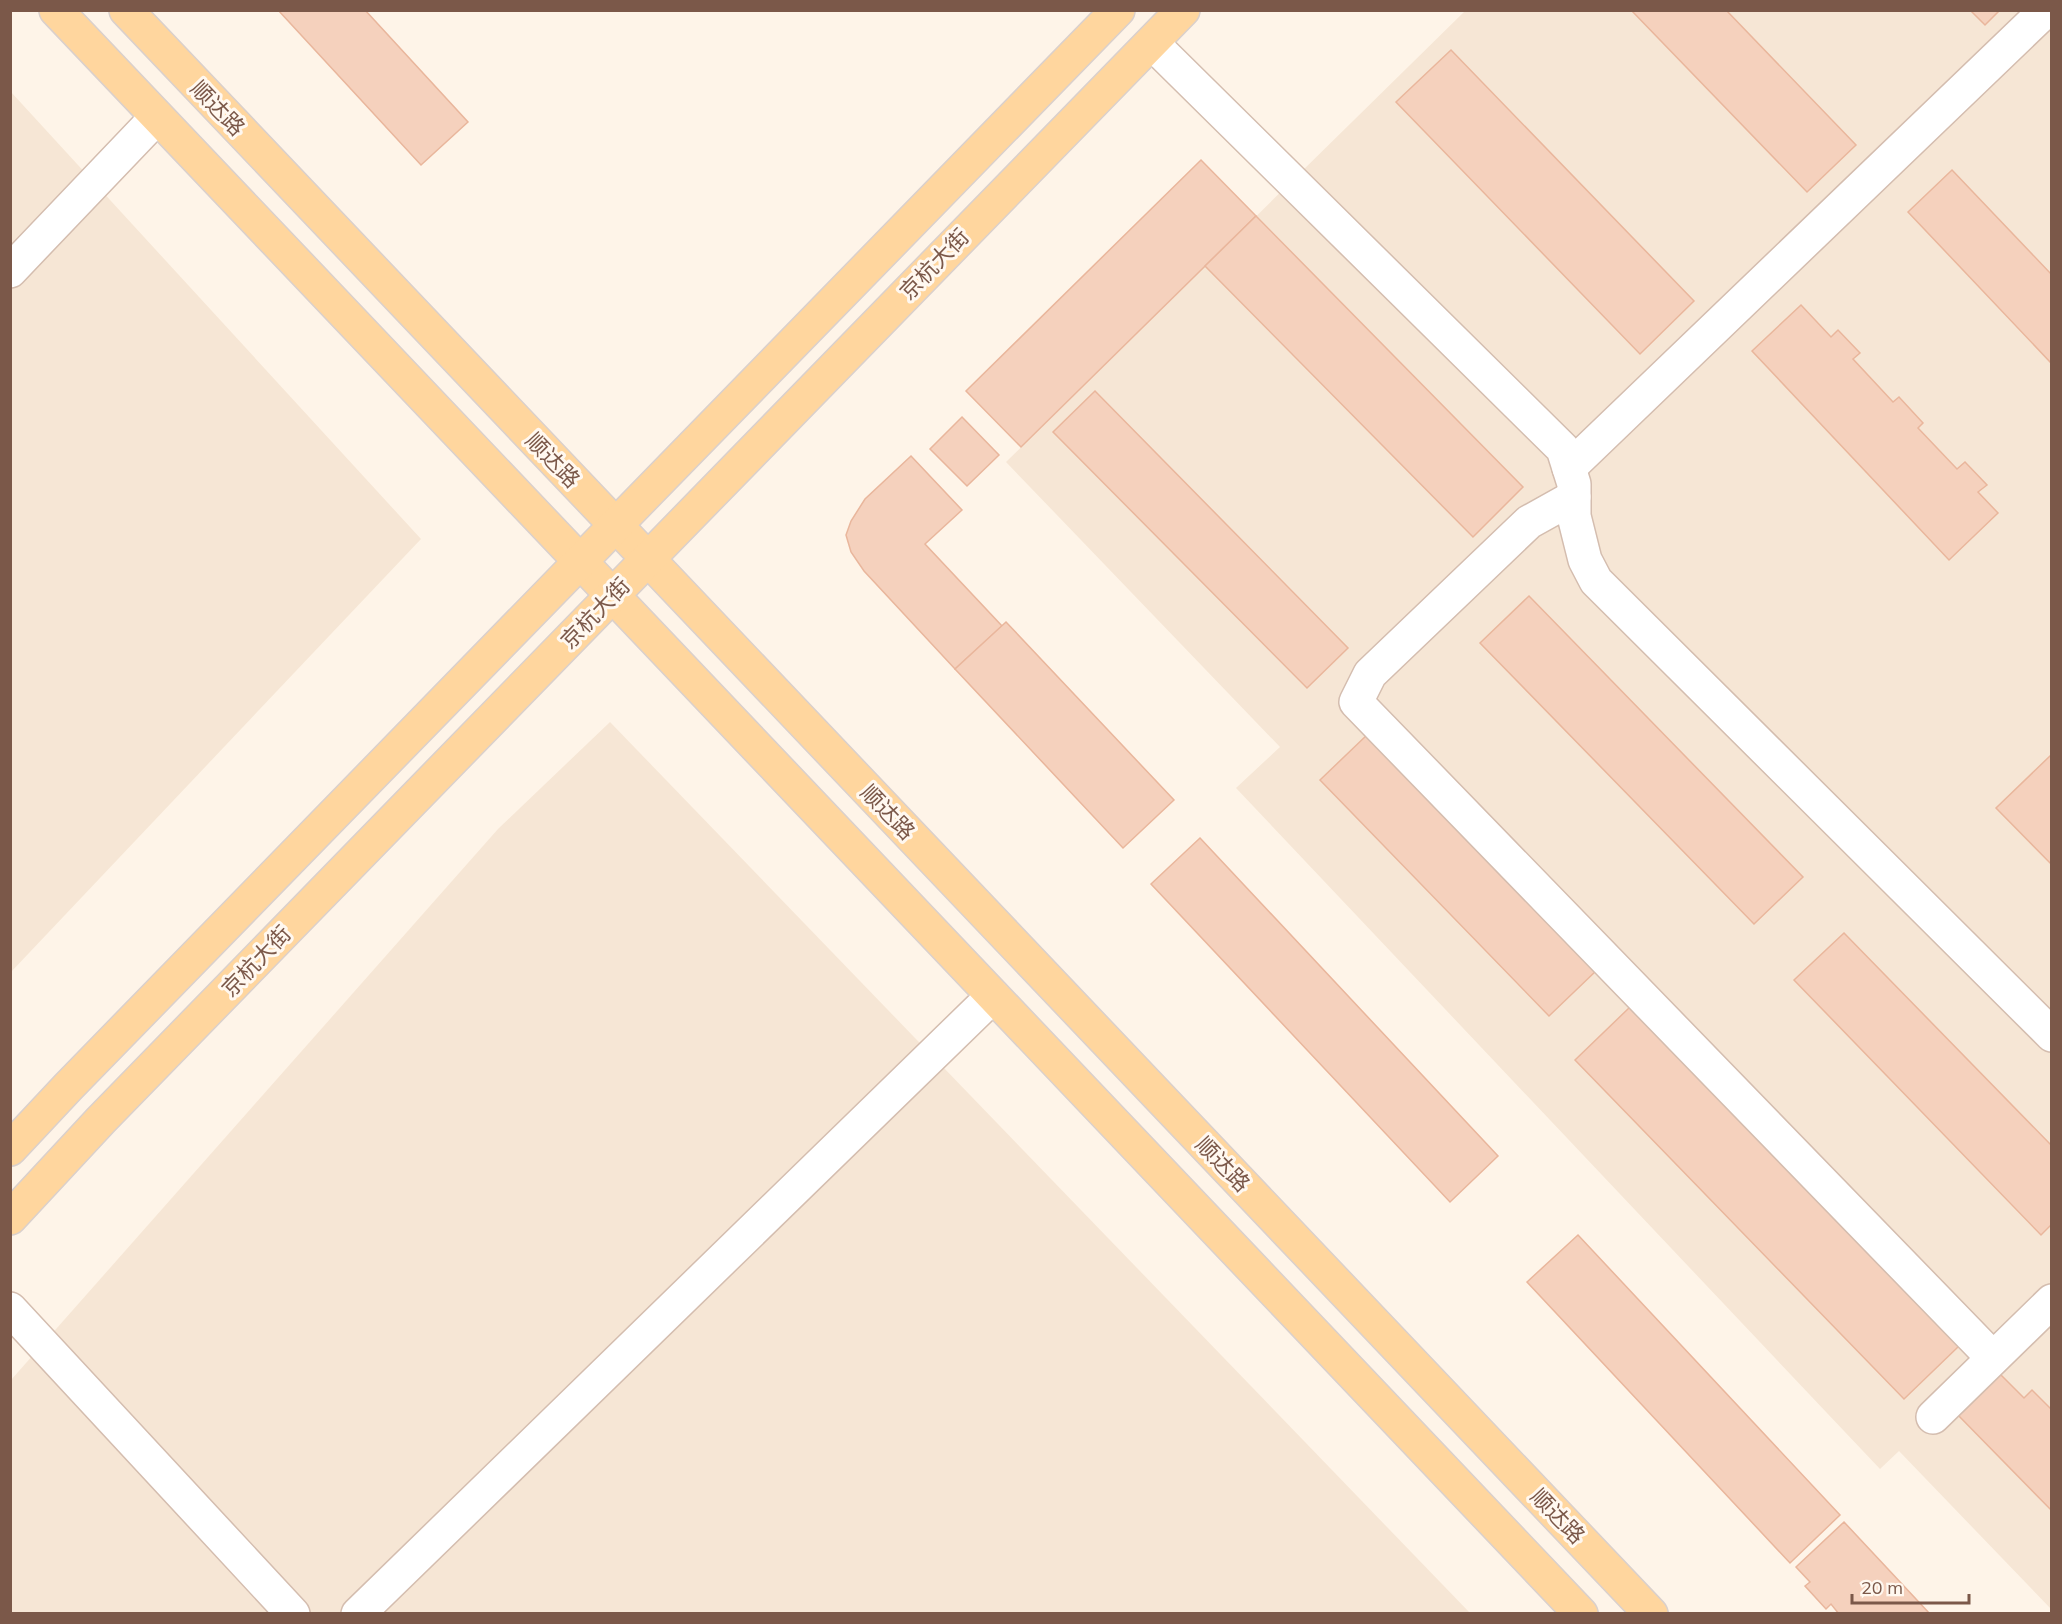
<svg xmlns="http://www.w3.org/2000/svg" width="2062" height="1624" font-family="Mulish,'Noto Sans SC',sans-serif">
<rect width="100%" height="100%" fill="#fef4e8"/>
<g fill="#f6e6d5">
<path d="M1465,11H2051V1609L1899,1451L1880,1469L1236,788L1280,747L1006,462Z"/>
<path d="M11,92L421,539L11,972Z"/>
<path d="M610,722L1470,1613L11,1614V1380L498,829Z"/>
</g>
<g fill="#f5d1bd" stroke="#e9b69c" stroke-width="1.5">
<path d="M278,10H365L468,122L421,165Z"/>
<path d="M1631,10H1726L1856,145L1807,192Z"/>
<path d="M1970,10H2000L1985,25Z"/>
<path d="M1451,50L1694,301L1640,354L1396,102Z"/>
<path d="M1201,160L1256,216L1021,447L966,391Z"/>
<path d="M1952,170L2052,275V364L1908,212Z"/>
<path d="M1256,216L1523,487L1473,537L1205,266Z"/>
<path d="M1801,305L1831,337L1838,330L1860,353L1853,359L1893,402L1899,397L1923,423L1918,428L1957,469L1965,462L1987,485L1978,492L1998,513L1949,560L1752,351Z"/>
<path d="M1095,391L1348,648L1307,688L1053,432Z"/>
<path d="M962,417L999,455L967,486L930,449Z"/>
<path d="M911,456L962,510L925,544L1002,626L955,669L864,571L851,552L846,535L851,521L865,499Z"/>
<path d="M1529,596L1803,877L1754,924L1480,643Z"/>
<path d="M1006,622L1174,800L1123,848L955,669Z"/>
<path d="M1369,733L1598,969L1549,1016L1320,780Z"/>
<path d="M2051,755L2052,756V865L1996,808Z"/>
<path d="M1200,838L1498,1156L1450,1202L1151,884Z"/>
<path d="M1844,933L2052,1146V1224L2041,1235L1794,980Z"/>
<path d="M1630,1007L1959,1346L1904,1399L1575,1060Z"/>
<path d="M1578,1235L1840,1515L1790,1563L1527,1282Z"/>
<path d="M1998,1372L2024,1398L2032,1390L2052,1410V1511L1956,1413Z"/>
<path d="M1844,1522L1930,1614H1839L1831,1604L1826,1609L1805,1586L1810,1582L1796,1567Z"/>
</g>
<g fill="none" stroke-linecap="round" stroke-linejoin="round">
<defs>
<g id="minor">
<path d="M1152,43L1563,449L1574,484V516L1585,560L1596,581L2052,1035"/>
<path d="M10,271L157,117"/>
<path d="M1569,468L2046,10"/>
<path d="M1574,497L1529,522L1370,674L1356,702L1993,1358"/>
<path d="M10,1309L293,1614"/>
<path d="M1933,1417L2052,1301"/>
<path d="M358,1614L993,996"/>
</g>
<g id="major">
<path d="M56,10L1581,1614"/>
<path d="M126,10L1651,1614"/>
<path d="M10,1149L68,1087L1118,10"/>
<path d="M10,1218L101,1120L1183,10"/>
</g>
</defs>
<use href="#minor" stroke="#d4bdaf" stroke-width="36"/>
<use href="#major" stroke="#dad0cc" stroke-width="36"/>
<use href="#minor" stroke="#fff" stroke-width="33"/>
<use href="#major" stroke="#ffd69e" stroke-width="33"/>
</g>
<g text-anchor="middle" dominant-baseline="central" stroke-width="6" stroke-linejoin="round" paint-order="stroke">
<g font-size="22" fill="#7b5849" stroke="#fff8f0">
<text transform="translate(218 108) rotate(46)">顺达路</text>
<text transform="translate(934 264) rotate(-46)">京杭大街</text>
<text transform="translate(553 460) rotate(46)">顺达路</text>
<text transform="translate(595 613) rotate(-46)">京杭大街</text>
<text transform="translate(888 812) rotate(46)">顺达路</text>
<text transform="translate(256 961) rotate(-46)">京杭大街</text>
<text transform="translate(1223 1164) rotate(46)">顺达路</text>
<text transform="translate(1558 1516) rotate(46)">顺达路</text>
</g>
</g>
<rect width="2062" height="1624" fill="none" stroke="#7b5849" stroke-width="24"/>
<path d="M1852 1594v9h117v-9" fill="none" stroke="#7b5849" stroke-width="3"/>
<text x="1861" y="1594" font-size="18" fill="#7b5849" stroke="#fff8f0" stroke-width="4.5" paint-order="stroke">20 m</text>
</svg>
